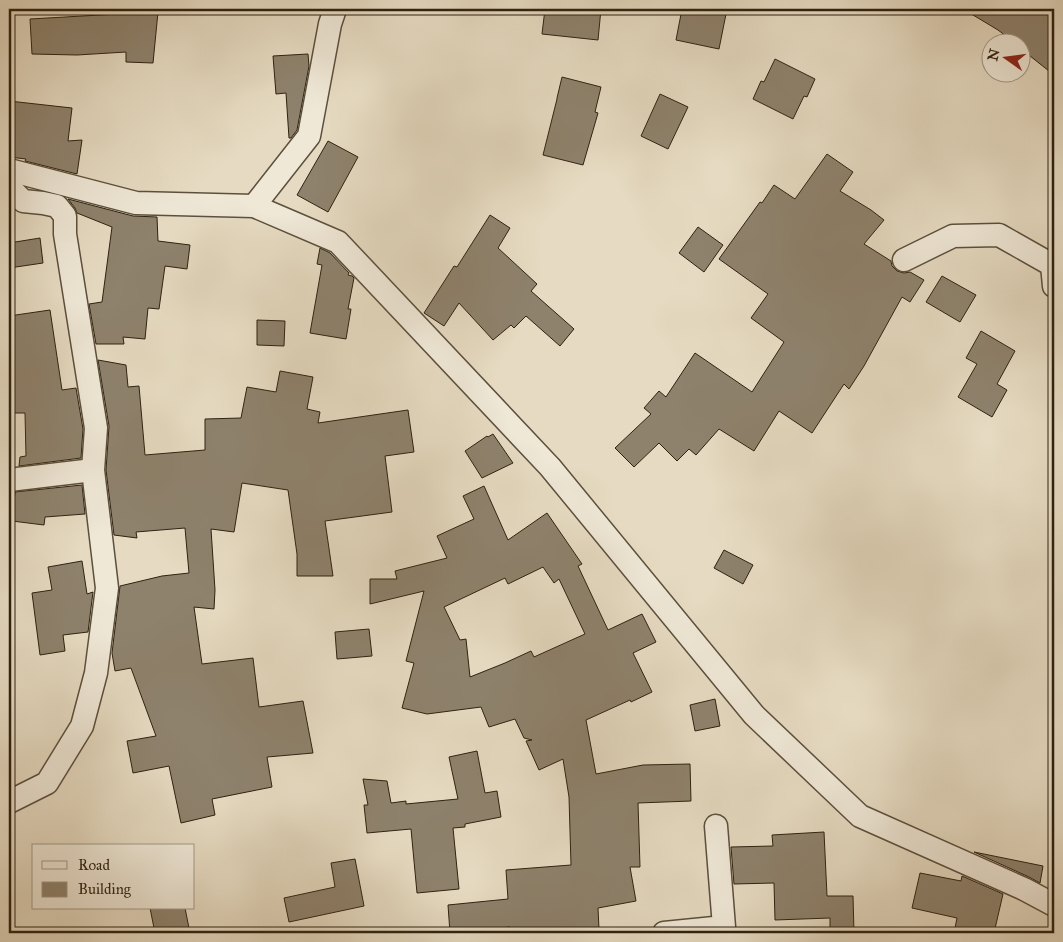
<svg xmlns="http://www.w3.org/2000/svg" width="1063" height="942" font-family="'IM FELL Great Primer',serif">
<rect width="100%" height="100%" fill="#e6dbc2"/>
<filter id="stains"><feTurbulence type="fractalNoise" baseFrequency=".004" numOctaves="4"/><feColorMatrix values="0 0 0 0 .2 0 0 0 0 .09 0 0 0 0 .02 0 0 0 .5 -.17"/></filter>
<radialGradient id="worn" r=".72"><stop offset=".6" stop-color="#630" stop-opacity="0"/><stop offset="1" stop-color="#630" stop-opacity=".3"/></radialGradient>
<g fill="#8e826d" stroke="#2e2211" fill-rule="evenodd">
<path d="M545,9H601L598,40L542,34Z"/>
<path d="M682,9H727L719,49L676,40Z"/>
<path d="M963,9H1054V75L1020,48V42H1014L998,30Z"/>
<path d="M135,10L158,12L153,63L126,62V52L77,55L32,54L30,19L135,13Z"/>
<path d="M308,54L309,66L297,130L291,138H289L286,93L276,94L273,56Z"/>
<path d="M775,59L815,79L807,97L804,96L793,119L753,99L761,81L764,82Z"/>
<path d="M562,77L601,87L595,112L598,113L583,165L543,155L557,99V98Z"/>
<path d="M660,94L688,107L668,149L641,136Z"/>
<path d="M9,101L72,108L68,141L82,140L77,174L25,161L26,159L9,157Z"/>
<path d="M328,141L358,157L328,212L297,195Z"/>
<path d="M827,154L853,172L840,191L871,210L884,220L864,244L891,261L892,266L897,271L904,273L910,272L924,280L910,302L902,297L864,366L849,389L844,384L812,433L779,411L754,451L719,429L696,455L689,449L677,461L659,443L634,467L615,448L651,414L644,408L659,391L666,397L695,353L752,392L784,342L751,318L768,294L719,259L760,202L762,203L774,185L795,199Z"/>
<path d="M68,199L133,216L157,217L158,241L190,245L187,269L165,266L159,309L148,308L145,339L123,337L124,344H96L89,304L102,302L112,227L77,213L75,208Z"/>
<path d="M490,215L510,228L498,248L537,284L531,291L574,329L560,346L526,316L514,328L511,325L493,340L459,303L444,326L424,313L454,266L457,267Z"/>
<path d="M698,227L723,245L704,272L679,253Z"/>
<path d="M40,238L43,263L9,268V243Z"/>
<path d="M320,248L330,253L349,273L348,275L352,276L354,278L348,309H351L346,339L310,333L322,265L317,264Z"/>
<path d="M942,276L976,295L960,322L926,302Z"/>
<path d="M50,310L62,390L76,388L83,429L81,458L19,466L20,457L26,456L25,413H9V316Z"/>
<path d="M257,320L285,321L284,346L257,345Z"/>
<path d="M981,331L1015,351L997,384L1007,390L992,417L958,397L977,364L966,358Z"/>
<path d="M98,360L126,365L128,387L139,386L145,455L205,450V419L241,418L247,387L276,392L280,371L313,377L307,409L320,412L318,423L408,410L414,452L385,456L392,512L325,521L333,576H297V554L288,490L242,483L234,532L211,529L215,590L214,609L194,607L202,664L253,658L259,707L303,701L313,753L267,757L272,787L212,799L215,815L181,823L169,766L133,773L127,741L156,736L131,668L115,671L112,653L120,586L162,576L189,573L185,528L136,532L137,538L114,535L106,470L109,426Z"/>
<path d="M493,434L513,463L482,478L465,451L487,436L488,437Z"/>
<path d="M82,485L85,514L45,517L44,525L12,521L15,492Z"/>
<path d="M484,486L508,540L547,513L582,564L578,566L608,630L642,614L656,642L633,653L652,692L631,702L630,700L586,720L596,774L643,765L690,764L691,801L638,803L640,867H630L636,901L598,908L599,929L546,931L547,933H510V927L450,933L448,905L508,899L506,870L571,865L569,797L563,759L539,770L526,741L532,740L524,738L515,719L489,727L481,707L427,714L402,708L414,663L406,661L424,591L370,604V579H397L395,571L447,558L437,536L474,519L463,496ZM543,567L554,583L559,579L585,634L534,657L531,651L505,663L470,677L466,639L460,640L444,607L505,578L508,584Z"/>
<path d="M724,550L753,565L743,584L714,568Z"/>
<path d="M82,561L87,594L93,592L88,632L63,635L65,651L40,655L32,593L52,590L48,567Z"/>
<path d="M369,629L372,656L337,659L335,632Z"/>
<path d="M715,699L720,726L695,731L690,705Z"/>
<path d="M477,751L485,793L497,791L501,817L465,824V827L453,828L459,889L417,893L411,829L367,833L364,805H368L363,779L387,781L391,803L406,801V804L458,799L449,757Z"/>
<path d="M824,832L827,896H853L854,933H830V918L775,920L774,883L734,884L731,847L773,846L772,835Z"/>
<path d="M974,852L1043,866L1040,883L1029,877Z"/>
<path d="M355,859L364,906L289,922L284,898L335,887L331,863Z"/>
<path d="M920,873L961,881L962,876L1003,894L994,933H980L955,928L957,918L912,908Z"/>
<path d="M150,908H185L190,933H155Z"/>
</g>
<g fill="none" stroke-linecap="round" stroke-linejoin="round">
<defs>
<g id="minor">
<path d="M9,170L136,203L254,206L338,242L550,467L754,715L860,816L1024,889L1054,905"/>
<path d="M9,187L23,201L43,203L57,206L65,216V234L96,428L93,470L107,588L96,673L82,726L47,783L9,802"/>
<path d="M254,206L309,136L330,24L335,9"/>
<path d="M904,260L953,236L999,235L1052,265L1054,286"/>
<path d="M9,480L93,470"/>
<path d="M664,933L724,927L716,826"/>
</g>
</defs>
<use href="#minor" stroke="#5c503d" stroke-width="25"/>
<use href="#minor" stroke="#efe8d7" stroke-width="22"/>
</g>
<rect width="1063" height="942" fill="none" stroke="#e6dbc2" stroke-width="30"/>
<rect x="10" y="10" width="1043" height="922" fill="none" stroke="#2e2211" stroke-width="2.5"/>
<rect x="15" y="15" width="1033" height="912" fill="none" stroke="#2e2211"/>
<rect x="32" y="844" width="162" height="65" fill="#efe8d7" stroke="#a29988"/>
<rect x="42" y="861" width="25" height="8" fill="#efe8d7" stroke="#a29988"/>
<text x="78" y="870" font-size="15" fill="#2e2211">Road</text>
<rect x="42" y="882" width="25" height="15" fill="#8e826d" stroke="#a29988"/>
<text x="78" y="894" font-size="15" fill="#2e2211">Building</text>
<g transform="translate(1006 58) rotate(284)"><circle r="24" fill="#efe8d7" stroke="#a29988"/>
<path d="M0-4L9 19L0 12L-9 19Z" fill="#8f2418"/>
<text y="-8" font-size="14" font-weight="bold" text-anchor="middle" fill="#2e2211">N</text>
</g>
<rect width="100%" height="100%" filter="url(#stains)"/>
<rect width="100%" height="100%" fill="url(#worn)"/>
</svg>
